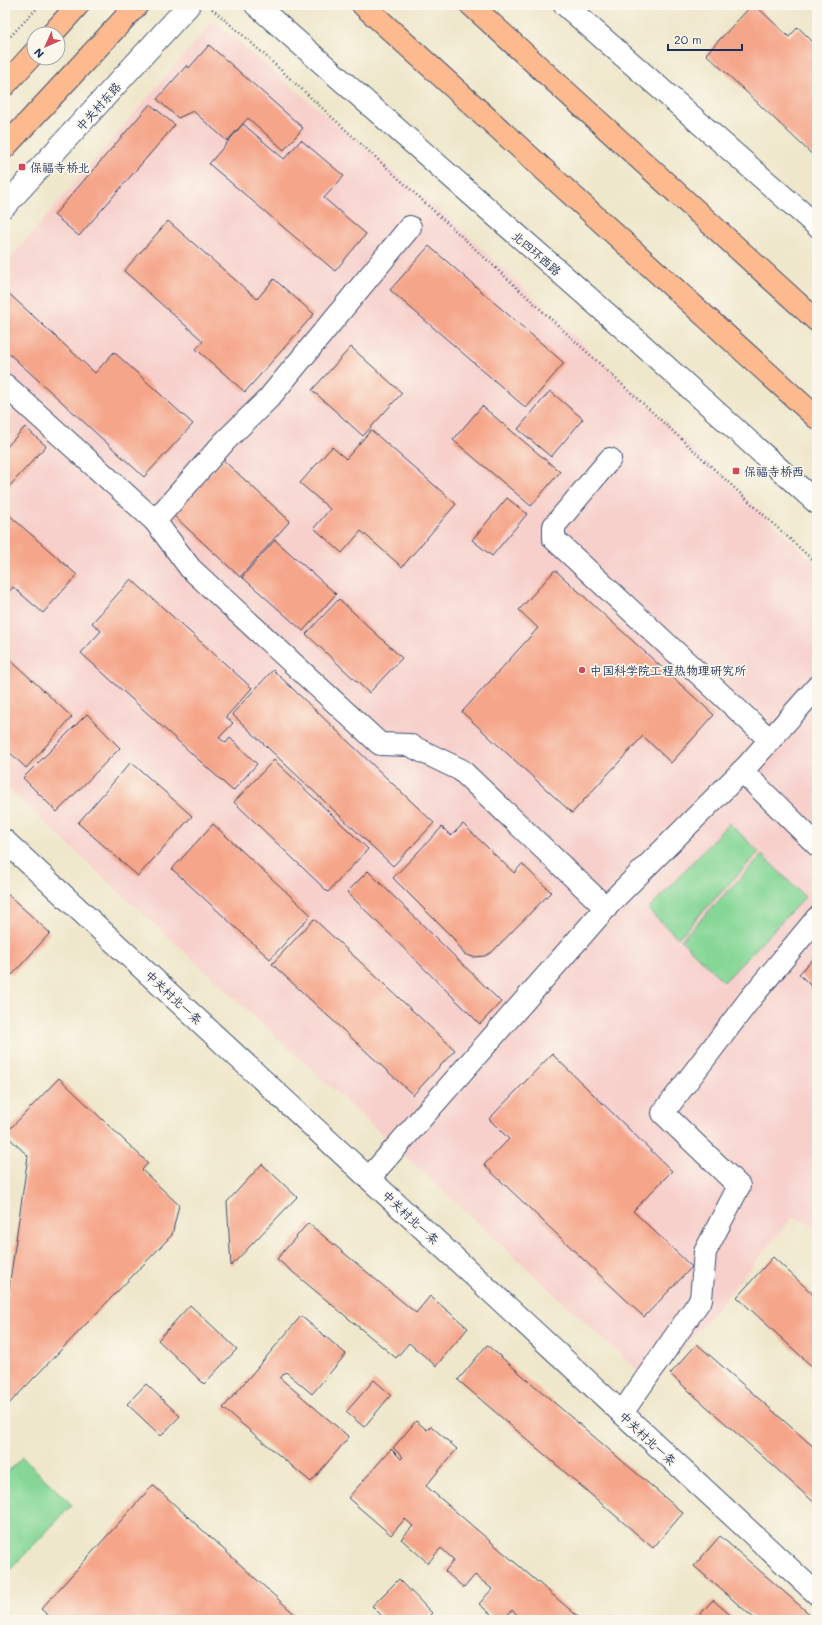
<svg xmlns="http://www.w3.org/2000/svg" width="822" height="1625" font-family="Mali,'LXGW WenKai TC',sans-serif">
<rect width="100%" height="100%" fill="#fbf7ec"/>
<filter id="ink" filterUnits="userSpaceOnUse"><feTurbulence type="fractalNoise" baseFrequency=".025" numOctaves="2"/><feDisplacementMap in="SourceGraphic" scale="8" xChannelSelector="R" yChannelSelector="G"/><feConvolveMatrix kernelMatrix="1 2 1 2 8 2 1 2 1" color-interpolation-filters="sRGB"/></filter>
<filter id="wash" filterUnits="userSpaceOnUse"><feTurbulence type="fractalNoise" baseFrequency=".012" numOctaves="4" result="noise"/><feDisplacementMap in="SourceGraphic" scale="16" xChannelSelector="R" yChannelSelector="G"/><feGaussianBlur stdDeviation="0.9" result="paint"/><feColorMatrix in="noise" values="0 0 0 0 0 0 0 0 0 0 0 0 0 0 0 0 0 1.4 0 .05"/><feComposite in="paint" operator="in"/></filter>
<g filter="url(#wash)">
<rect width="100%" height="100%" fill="#efe7cb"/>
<path fill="#f7d0cc" d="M213,21L454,222L817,565V1225L792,1218L653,1385L5,786V265Z"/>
<g fill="#86d797" stroke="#50837a">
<path d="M729,823L759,852L678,938L648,910Z"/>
<path d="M762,855L805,897L724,982L681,940Z"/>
<path d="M22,1457L72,1505L5,1575V1475Z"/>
</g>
<g id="blocks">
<g fill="#f5a589">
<path d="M752,5H755L789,37L798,27L817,46V159L706,54Z"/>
<path d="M209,45L303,128L284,150L248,118L227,141L193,111L178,118L157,99L187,65L189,68Z"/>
<path d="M150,104L175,125L79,236L54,215Z"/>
<path d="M243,124L284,159L301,140L344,176L324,198L366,234L335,271L209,164Z"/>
<path d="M168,221L257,299L274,279L314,314L245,392L196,349L203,341L124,271Z"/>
<path d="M429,246L564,363L526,408L390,290Z"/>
<path d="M5,290L95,373L114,352L193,424L144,477L5,350Z"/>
<path d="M351,347L402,393L363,436L312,390Z"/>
<path d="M550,391L583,419L551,457L518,429Z"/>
<path d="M482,406L560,472L531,506L453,440Z"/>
<path d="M25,427L46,446L5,491V449Z"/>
<path d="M371,430L456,504L402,567L361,531L342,553L314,528L330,509L300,483L332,447L346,459Z"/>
<path d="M223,460L290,521L240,577L173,515Z"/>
<path d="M507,498L527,514L492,556L472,540Z"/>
<path d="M8,514L77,575L43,613L13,587L5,596V517Z"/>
<path d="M275,540L336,594L303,631L242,577Z"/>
<path d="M555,570L714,715L671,763L643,736L572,813L462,712L538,628L519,610Z"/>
<path d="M131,579L252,688L226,717L233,723L219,738L226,743L230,738L257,764L233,791L81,653L101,631L92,623Z"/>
<path d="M339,599L402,658L369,693L306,634Z"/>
<path d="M5,655L72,717L26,768L5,748Z"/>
<path d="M273,670L434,823L393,866L232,714Z"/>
<path d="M87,714L120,748L57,812L23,778Z"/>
<path d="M274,760L368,849L328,892L234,802Z"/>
<path d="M131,762L192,816L138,876L78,823Z"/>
<path d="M213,824L311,915L270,959L172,869Z"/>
<path d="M463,824L514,873L522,864L551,892L492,952L485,956L473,957L464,954L454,939L393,878L442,827L451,836Z"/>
<path d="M368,871L501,1002L480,1024L347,892Z"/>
<path d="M5,892L50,933L12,975L5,968Z"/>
<path d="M314,919L455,1050L413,1095L272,964Z"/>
<path d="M817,955V992L799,974Z"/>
<path d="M552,1054L672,1171L633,1211L692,1267L644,1317L484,1165L509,1139L489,1119Z"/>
<path d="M59,1078L148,1163L142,1170L179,1205L172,1235L5,1408V1299L8,1295L28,1156L5,1134Z"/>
<path d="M262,1164L297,1197L231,1266L227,1202Z"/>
<path d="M308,1223L416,1313L430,1296L468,1328L436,1366L409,1343L396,1358L277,1259Z"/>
<path d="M773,1257L817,1298V1371L737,1297Z"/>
<path d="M190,1305L237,1349L204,1384L158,1340Z"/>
<path d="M301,1316L346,1354L312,1394L286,1372L280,1378L349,1437L311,1482L223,1408Z"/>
<path d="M697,1344L817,1450V1505L670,1374Z"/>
<path d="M487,1345L683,1513L653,1548L458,1380Z"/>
<path d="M374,1380L391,1395L364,1427L346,1412Z"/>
<path d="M146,1384L180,1416L161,1436L127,1404Z"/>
<path d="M416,1421L427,1430L431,1426L457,1449L426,1486L582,1620H523L512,1610L503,1620H498L479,1604L492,1589L475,1575L464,1588L445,1571L454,1560L441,1548L428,1563L401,1539L413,1526L405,1519L391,1535L348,1498L391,1449L401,1459L403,1457L393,1448Z"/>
<path d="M153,1485L301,1620H53L41,1609Z"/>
<path d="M720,1536L813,1617L811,1620H756L694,1566Z"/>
<path d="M399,1579L432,1613L425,1620H386L372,1606Z"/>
<path d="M713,1600L736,1620H695Z"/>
</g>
</g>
</g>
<g filter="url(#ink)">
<use href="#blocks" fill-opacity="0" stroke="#3b4b6e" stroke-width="1"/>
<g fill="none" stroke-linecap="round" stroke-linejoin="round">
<defs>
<g id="minor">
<path d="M256,5L639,342L817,503"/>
<path d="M565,5L817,226"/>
<path d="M5,206L189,5"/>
<path d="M5,385L155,521L225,441L269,398L410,227"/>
<path d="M610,459L554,526V539L770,740"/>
<path d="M155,521L190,568L380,744L409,745L461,770L606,908"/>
<path d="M742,771L817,845"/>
<path d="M5,841L817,1594"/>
<path d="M369,1178L610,903L747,766L817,687"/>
<path d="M622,1413L701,1299L705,1252L739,1186L663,1113L750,999L817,918"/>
</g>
<g id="major">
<path d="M52,34L78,5"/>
<path d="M5,85L34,53"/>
<path d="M5,147L137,5"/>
</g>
<g id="highway">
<path d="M363,5L817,418"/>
<path d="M471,5L817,321"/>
</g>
</defs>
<use href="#minor" stroke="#3b4b6e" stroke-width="24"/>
<use href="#major" stroke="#3b4b6e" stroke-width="24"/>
<use href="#highway" stroke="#3b4b6e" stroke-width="24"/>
<g stroke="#3b4b6e" stroke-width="2.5" stroke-dasharray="1 3" stroke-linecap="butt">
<path d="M212,9L245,37L817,564"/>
<path d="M5,42L40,5"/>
</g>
<use href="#minor" stroke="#fff" stroke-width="22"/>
<use href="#major" stroke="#fcba8e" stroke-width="22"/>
<use href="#highway" stroke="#fcba8e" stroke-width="22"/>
</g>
</g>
<g fill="#d1495b" stroke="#fbf7ec" stroke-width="1.5">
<rect x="18" y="163" width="8" height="8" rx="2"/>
<rect x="732" y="467" width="8" height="8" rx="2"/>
<circle cx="582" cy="670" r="4"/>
</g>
<g text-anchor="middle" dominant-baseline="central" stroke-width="3.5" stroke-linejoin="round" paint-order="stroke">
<g font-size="12" fill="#1b2f5e" stroke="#fbf7ec">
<text transform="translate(98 106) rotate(-48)">中关村东路</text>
<text transform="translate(537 253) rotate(41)">北四环西路</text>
<text transform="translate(174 997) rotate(43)">中关村北一条</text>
<text transform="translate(411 1217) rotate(43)">中关村北一条</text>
<text transform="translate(648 1438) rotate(43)">中关村北一条</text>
</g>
<g font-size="12" fill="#1b2f5e" stroke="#fbf7ec" text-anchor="start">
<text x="30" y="167">保福寺桥北</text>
<text x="744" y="471">保福寺桥西</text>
<text x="590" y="670">中国科学院工程热物理研究所</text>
</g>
</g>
<rect width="822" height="1625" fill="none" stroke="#fbf7ec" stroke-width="20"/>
<g transform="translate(46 46) rotate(225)"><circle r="19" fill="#fbf7ec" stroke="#a1a7b3"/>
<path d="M0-3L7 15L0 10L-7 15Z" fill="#d1495b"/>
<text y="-6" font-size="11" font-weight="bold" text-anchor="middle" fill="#1b2f5e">N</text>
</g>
<path d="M668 44v6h74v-6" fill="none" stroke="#1b2f5e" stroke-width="2"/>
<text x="674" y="44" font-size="12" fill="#1b2f5e" stroke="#fbf7ec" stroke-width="3" paint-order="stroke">20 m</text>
</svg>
